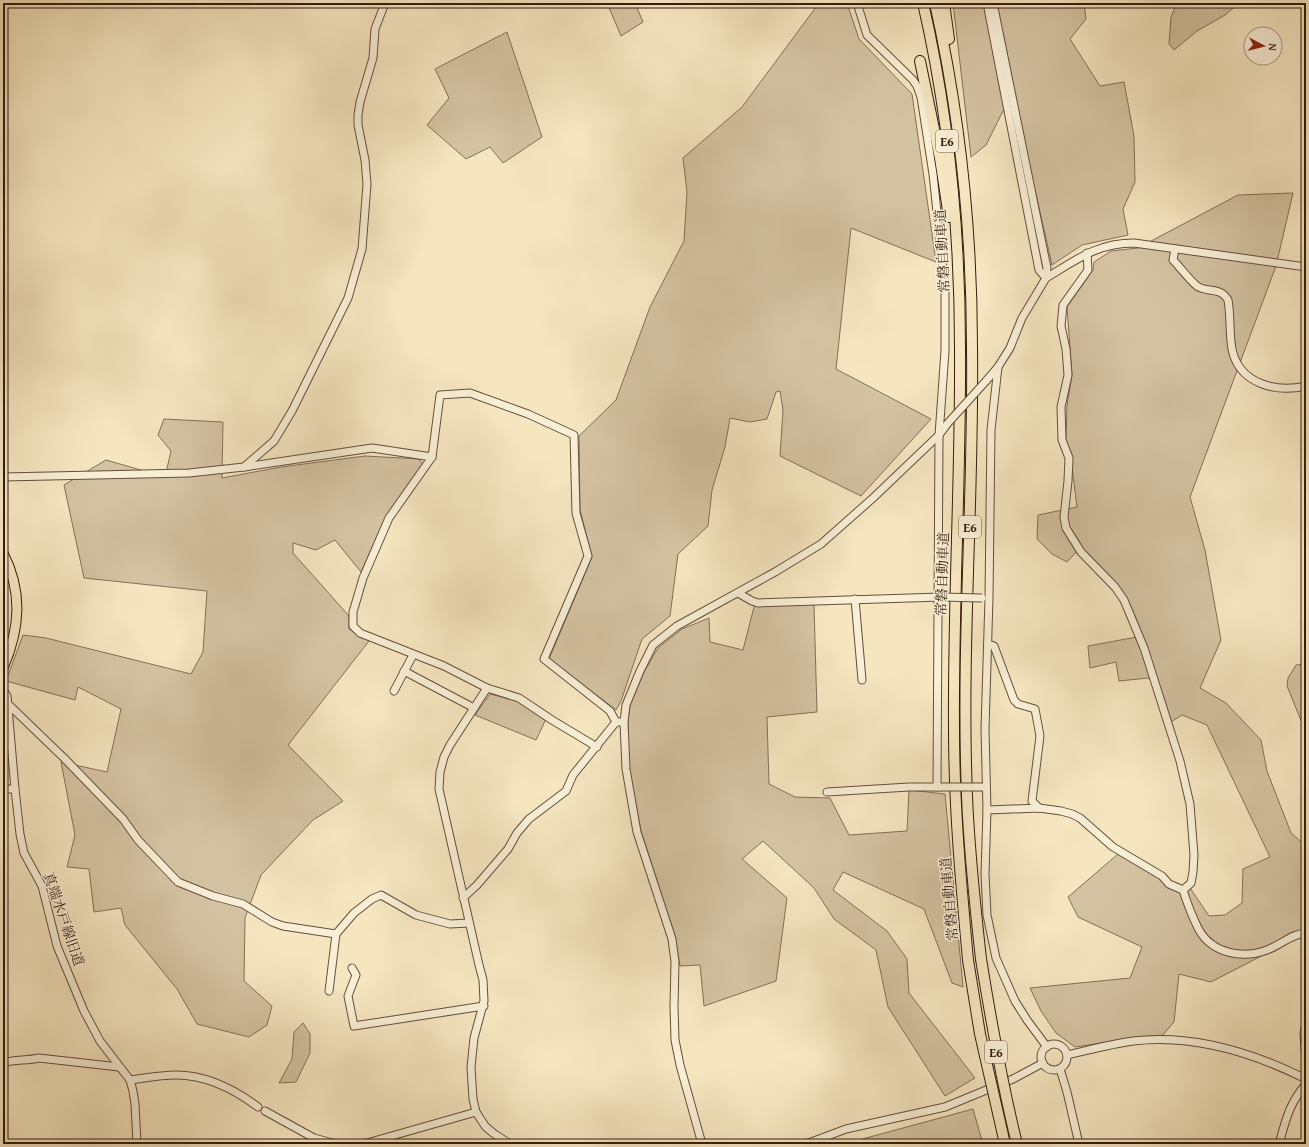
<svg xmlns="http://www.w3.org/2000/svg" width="1309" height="1147" font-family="'Gentium Book Plus','Noto Serif JP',serif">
<rect width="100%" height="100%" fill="#f5e6c0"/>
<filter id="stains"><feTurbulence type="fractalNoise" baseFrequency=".005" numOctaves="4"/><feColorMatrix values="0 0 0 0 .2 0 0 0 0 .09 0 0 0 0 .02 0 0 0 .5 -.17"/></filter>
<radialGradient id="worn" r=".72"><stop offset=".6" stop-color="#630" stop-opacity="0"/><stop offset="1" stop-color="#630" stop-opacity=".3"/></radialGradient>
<g fill="#d4c3a2" stroke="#846f58">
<path d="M607,3H635L643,22L621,36Z"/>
<path d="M819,3H847L859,39L912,94L936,262L851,228L836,369L931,419L861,496L780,456L783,410L780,391L776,392L767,419L750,422L730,418L725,447L712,490L708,526L678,554L670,616L642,639L621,701L616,710L549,659L592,557L580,510L579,436L616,400L650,307L684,241L687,192L683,158L742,107Z"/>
<path d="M953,3H1084L1086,19L1070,39L1100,86L1124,82L1134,136L1135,182L1123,209L1128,235L1082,245L1052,265L1016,106L1003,111L986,145L971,157Z"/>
<path d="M1177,3H1239L1225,15L1197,31L1174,50L1169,44L1171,17Z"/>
<path d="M507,32L542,137L503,163L490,147L466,159L427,125L449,98L435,69Z"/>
<path d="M1293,193L1276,266L1190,497L1205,550L1221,640L1200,688L1226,703L1261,740L1267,771L1291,833L1306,846V933L1211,982L1179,974L1174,1022L1161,1037L1134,1038L1075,1047L1056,1033L1041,1011L1030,988L1130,978L1142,947L1078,917L1068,897L1118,854L1160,877L1169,886L1190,888L1209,916L1225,915L1242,903L1243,869L1270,857L1207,725L1182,715L1171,722L1160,688L1148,678L1119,681L1116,662L1090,668L1088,646L1142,636L1135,616L1126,598L1081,547L1067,562L1052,554L1037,539L1038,515L1077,507L1071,459L1066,439L1067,405L1072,375L1067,307L1093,270L1094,262L1111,251L1138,248L1238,195Z"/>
<path d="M164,419L223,422L222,478L281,467L365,456L419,459L423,465L386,516L361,572L335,540L316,550L293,543V553L349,616V629L369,641L288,745L343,801L313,820L261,875L245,918L244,981L272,1006L267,1025L249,1037L197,1024L177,989L125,925L121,908L94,912L89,869L67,867L75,835L61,762L107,772L121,709L78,687L75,700L6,681L23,635L46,638L191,674L203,652L207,591L84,578L64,485L106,460L165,477L171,451L158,435Z"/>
<path d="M791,601L814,605L817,712L767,717L769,784L795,797L830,798L849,835L907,831L909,790L945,794L963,987L952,983L924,909L843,872L833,890L887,931L907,959L909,993L975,1078L945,1096L888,1007L876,950L834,919L814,888L763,841L742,859L787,898L776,981L704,1006L700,965L680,966L675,937L641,831L629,769L628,722L630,705L644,672L658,648L682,629L709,618L710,642L743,650L755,603Z"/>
<path d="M1306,664V727L1302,723L1287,686L1288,678L1296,665Z"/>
<path d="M490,694L518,701L546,719L536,740L475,715Z"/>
<path d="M303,1023L310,1034V1053L296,1082L279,1083L292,1059L294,1032Z"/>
<path d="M973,1109L983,1144H844Z"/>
</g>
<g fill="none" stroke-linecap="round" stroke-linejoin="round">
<defs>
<g id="minor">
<path d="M857,3L867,35L913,80L917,86L921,97L933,174L945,289V351L939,435L937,787"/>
<path d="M987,3L1039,270L1046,278"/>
<path d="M1175,249L1173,260C1180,267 1190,281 1197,286C1206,293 1220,286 1228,300C1231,316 1229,333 1232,349C1239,384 1276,393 1306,386"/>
<path d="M1087,253L1088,270L1063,305L1061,326L1066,349L1068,375L1061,407L1062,440L1069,458L1068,481L1064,517L1066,528L1081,552L1115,587L1124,600L1144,648L1180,761L1190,804L1194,855L1193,872L1191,883L1183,890"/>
<path d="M1046,278C1076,260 1097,243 1134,243L1306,267"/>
<path d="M998,367L991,430L989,598L985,729L987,810L985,874L987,915L996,958L1015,1001L1027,1020L1047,1047"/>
<path d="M986,381L998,367L1010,348L1022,318L1046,278L1047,268L993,3"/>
<path d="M244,467L274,441L292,411L348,298L362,249L367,184L365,160L358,125V115L360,102L373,58L375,29L385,3"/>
<path d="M3,477L189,473L244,467L372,448L432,457"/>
<path d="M738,593L752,601L758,603L941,597"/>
<path d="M855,599L862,680"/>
<path d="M988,644L994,646L1014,700L1018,704L1035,709L1040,736L1032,801L1039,808"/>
<path d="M404,671L474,708"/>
<path d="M487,688L450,745L444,757L440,772L439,789L479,965L483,980L484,1001L474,1038L471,1067L473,1099L476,1112L485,1126L493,1133L510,1144"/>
<path d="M3,690L7,696L15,789L20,834L24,853L42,886L57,946L84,1011L100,1041L130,1080L133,1091L135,1104L137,1144"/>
<path d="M394,691L413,655"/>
<path d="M8,704L64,758L123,819L138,840L178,882L213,896L243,904L272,922L283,926L336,934"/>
<path d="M597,747L552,720L519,698L487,688L444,666L360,633L353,626V612L363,578L389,518L432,457L440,395L470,393L528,414L574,435L576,513L588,556L544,659L610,711L616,722"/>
<path d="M3,789H15"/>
<path d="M827,792L909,787H941"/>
<path d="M987,810L1039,808L1061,811L1072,814L1080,818L1113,847L1162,876L1169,884L1183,890C1187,903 1193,918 1199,930C1213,954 1243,959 1267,950C1281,945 1291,934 1306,933"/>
<path d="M463,898L477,885L508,849L517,833L529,819L566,791L573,775L616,722H621"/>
<path d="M352,968L356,975L348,996L354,1026L484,1006"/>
<path d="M329,991L336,934L354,913L372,899L381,895L416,915L450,924L469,923"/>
<path d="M1306,1024L1304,1033L1306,1062"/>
<circle cx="1054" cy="1057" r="13"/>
<path d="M1067,1055C1089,1050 1111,1044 1133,1041C1192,1034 1254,1053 1306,1079"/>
<path d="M3,1063C15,1059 26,1061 39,1058L119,1067"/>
<path d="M1060,1069L1067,1092L1079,1144"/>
<path d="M130,1080C145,1078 161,1075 176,1075C207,1075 234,1089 258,1107"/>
<path d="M265,1111L314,1138L336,1144"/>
<path d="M359,1144L367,1143L476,1112"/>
<path d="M702,1144L680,1065L675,1040L674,1006L675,962L672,939L637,832L626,769L624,722L626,705L640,671L653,645L677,626L775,572L821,544L873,498L939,435L948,423"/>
<path d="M806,1144L846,1129L945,1107L1013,1079L1043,1063"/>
<path d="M1279,1144C1286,1119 1289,1104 1306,1084"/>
</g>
<path id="major" d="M3,553C23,592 20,629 3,668"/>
<g id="highway">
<path d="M923,3C949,116 960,232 960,348C961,475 953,602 954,729C954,807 961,883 968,960"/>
<path d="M935,3C960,116 972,231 972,347C974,497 961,646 967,796C969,850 975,905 981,959"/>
<path d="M944,3L949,39"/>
<path d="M920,61L940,158L949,217"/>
</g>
</defs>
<use href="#minor" stroke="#654e3a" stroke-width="9"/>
<use href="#major" stroke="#351b0d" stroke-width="11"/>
<use href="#highway" stroke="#351b0d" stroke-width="12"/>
<use href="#minor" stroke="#f8efd6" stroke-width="7"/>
<use href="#major" stroke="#f5e6c0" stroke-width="9"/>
<use href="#highway" stroke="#f5e6c0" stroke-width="10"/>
<defs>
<g id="minor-bridge">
<path d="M948,423L986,381"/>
<path d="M941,597L982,598"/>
<path d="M941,787H983"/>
</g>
<g id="highway-bridge">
<path d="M981,959C991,1021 1002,1083 1017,1144"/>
<path d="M968,960L980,1034L1005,1144"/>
</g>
</defs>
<use href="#minor-bridge" stroke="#654e3a" stroke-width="9" stroke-linecap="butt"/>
<use href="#highway-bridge" stroke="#351b0d" stroke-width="12" stroke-linecap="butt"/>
<use href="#minor-bridge" stroke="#f8efd6" stroke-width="7"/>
<use href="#highway-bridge" stroke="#f5e6c0" stroke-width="10"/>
</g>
<g text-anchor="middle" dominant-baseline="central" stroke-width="3" stroke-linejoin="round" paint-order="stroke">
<g fill="#f8efd6" stroke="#705b49" stroke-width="1">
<rect x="936" y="130" width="22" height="22" rx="3"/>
<rect x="959" y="516" width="22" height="22" rx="3"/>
<rect x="985" y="1041" width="22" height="22" rx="3"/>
</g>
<g font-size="13" font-weight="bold" fill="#351b0d">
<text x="947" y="141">E6</text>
<text x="970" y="527">E6</text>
<text x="996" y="1052">E6</text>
</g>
<g font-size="14" fill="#351b0d" stroke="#f8efd6">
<text transform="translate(942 251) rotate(-93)">常磐自動車道</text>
<text transform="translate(942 574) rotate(-88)">常磐自動車道</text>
<text transform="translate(949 899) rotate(-95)">常磐自動車道</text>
<text transform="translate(64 919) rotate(71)">真端水戸線旧道</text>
</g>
</g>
<rect width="1309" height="1147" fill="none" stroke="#f5e6c0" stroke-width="16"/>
<rect x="4" y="4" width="1301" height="1139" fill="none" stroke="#351b0d" stroke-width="2"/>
<rect x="8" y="8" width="1293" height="1131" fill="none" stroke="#351b0d"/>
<g transform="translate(1263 46) rotate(97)"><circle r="19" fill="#f8efd6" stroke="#aa9a86"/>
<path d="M0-3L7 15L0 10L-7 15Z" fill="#8f2418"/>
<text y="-6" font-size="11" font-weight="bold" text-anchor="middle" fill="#351b0d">N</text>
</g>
<rect width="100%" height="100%" filter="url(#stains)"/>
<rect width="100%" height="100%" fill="url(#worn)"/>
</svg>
